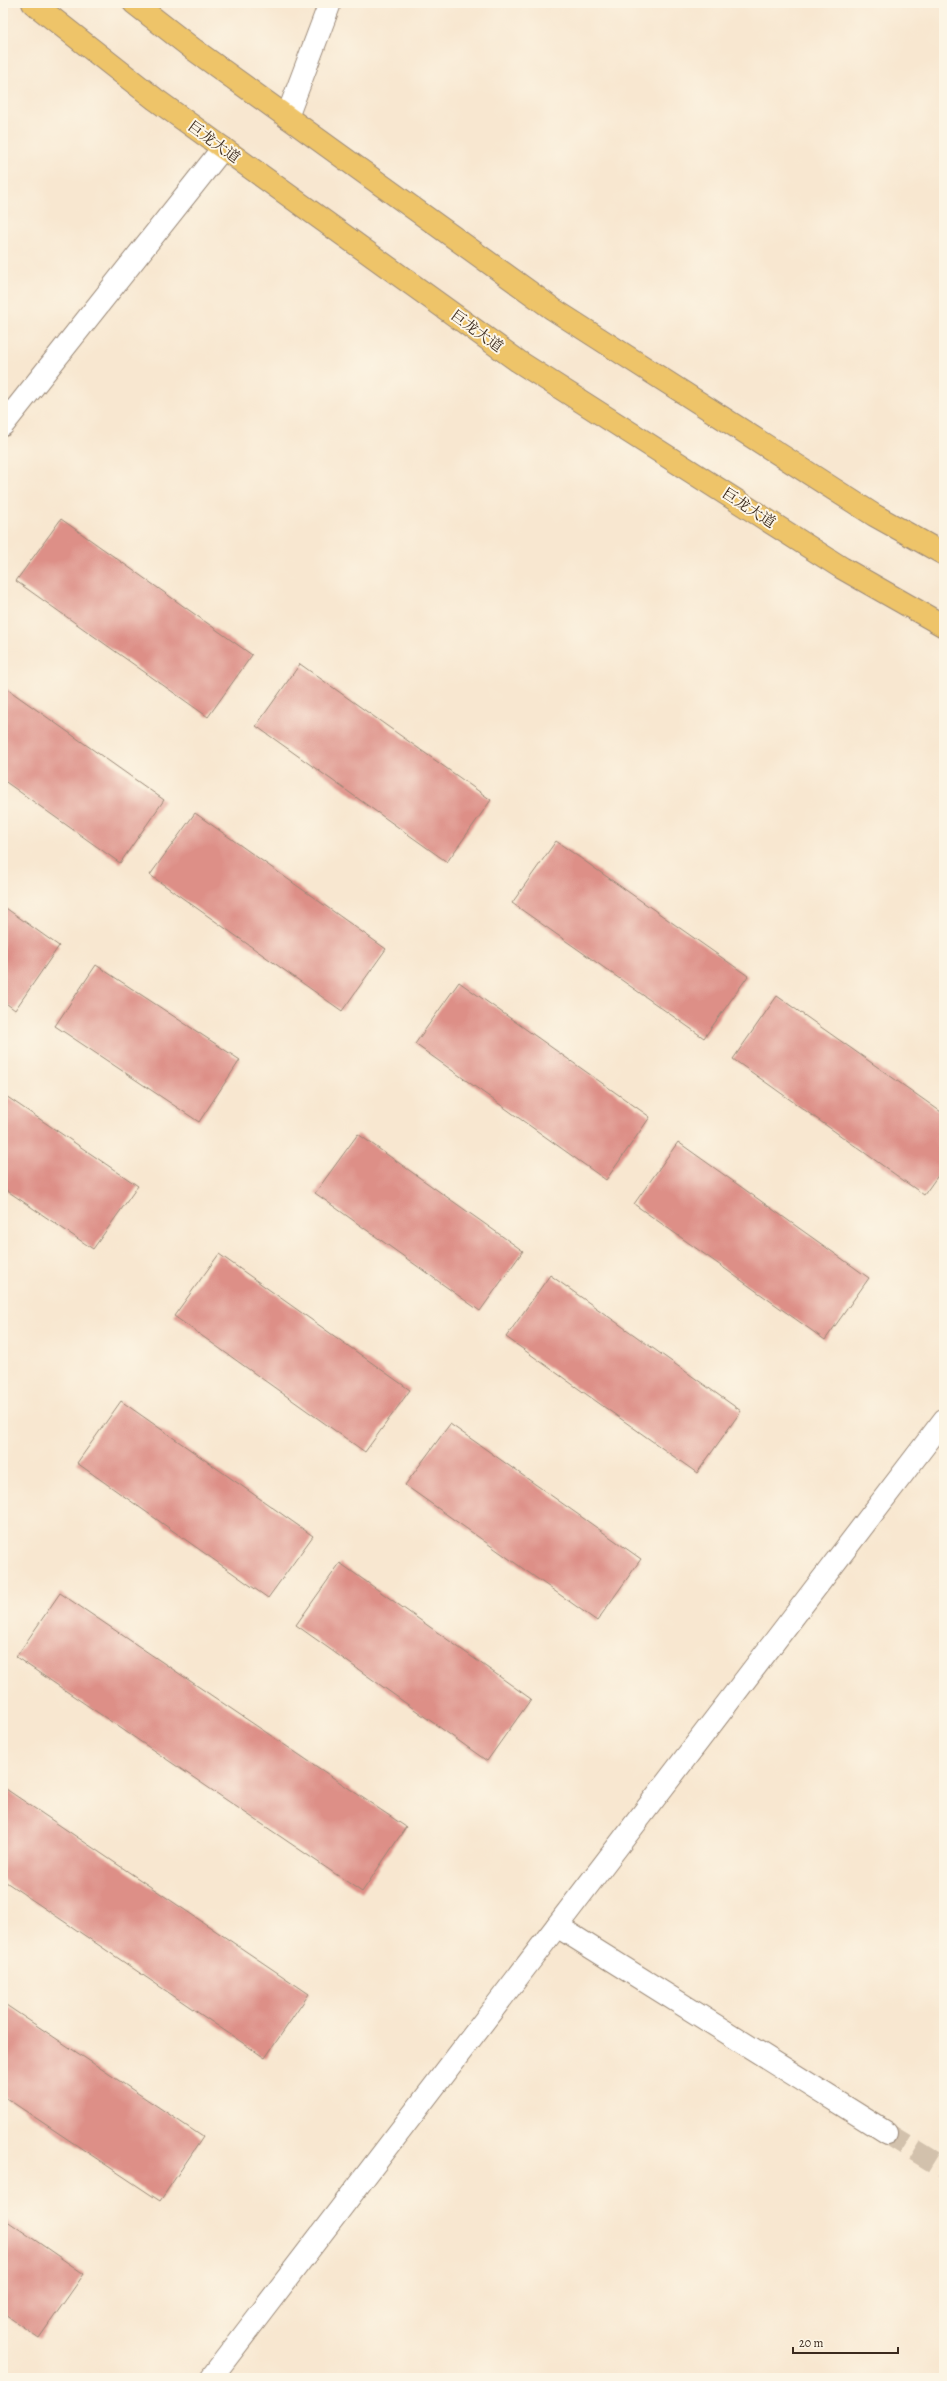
<svg xmlns="http://www.w3.org/2000/svg" width="947" height="2381" font-family="Alegreya,'Noto Serif SC',serif">
<rect width="100%" height="100%" fill="#fcf5e5"/>
<filter id="ink" filterUnits="userSpaceOnUse"><feTurbulence type="fractalNoise" baseFrequency=".025" numOctaves="2"/><feDisplacementMap in="SourceGraphic" scale="8" xChannelSelector="R" yChannelSelector="G"/><feConvolveMatrix kernelMatrix="1 2 1 2 8 2 1 2 1" color-interpolation-filters="sRGB"/></filter>
<filter id="wash" filterUnits="userSpaceOnUse"><feTurbulence type="fractalNoise" baseFrequency=".012" numOctaves="4" result="noise"/><feDisplacementMap in="SourceGraphic" scale="16" xChannelSelector="R" yChannelSelector="G"/><feGaussianBlur stdDeviation="0.9" result="paint"/><feColorMatrix in="noise" values="0 0 0 0 0 0 0 0 0 0 0 0 0 0 0 0 0 1.4 0 .05"/><feComposite in="paint" operator="in"/></filter>
<g filter="url(#wash)">
<rect width="100%" height="100%" fill="#f8e7d0"/>
<g id="blocks">
<g fill="#dd8f87">
<path d="M61,519L252,655L208,717L16,581Z"/>
<path d="M300,664L491,800L447,862L256,726Z"/>
<path d="M3,686L164,800L120,863L3,780Z"/>
<path d="M195,813L386,949L342,1011L150,875Z"/>
<path d="M556,841L748,976L704,1038L512,903Z"/>
<path d="M3,906L59,946L15,1010L3,1001Z"/>
<path d="M96,965L240,1060L199,1122L55,1026Z"/>
<path d="M459,982L650,1117L606,1180L415,1044Z"/>
<path d="M777,996L944,1114V1167L924,1195L733,1059Z"/>
<path d="M3,1094L138,1186L93,1249L3,1188Z"/>
<path d="M358,1134L523,1251L480,1311L315,1193Z"/>
<path d="M678,1142L869,1278L825,1340L634,1204Z"/>
<path d="M219,1254L410,1390L365,1452L174,1316Z"/>
<path d="M550,1275L741,1411L697,1473L506,1337Z"/>
<path d="M121,1401L313,1536L268,1598L77,1463Z"/>
<path d="M450,1424L641,1559L597,1621L405,1485Z"/>
<path d="M340,1563L531,1699L487,1761L296,1625Z"/>
<path d="M60,1593L406,1827L362,1892L16,1657Z"/>
<path d="M3,1787L309,1994L265,2058L3,1880Z"/>
<path d="M3,2003L203,2137L160,2201L3,2096Z"/>
<path d="M3,2218L84,2274L39,2338L3,2313Z"/>
</g>
</g>
</g>
<g filter="url(#ink)">
<use href="#blocks" fill-opacity="0" stroke="#9a8877" stroke-width="1"/>
<g fill="none" stroke-linecap="round" stroke-linejoin="round">
<path stroke="#d2c1ac" stroke-width="22" stroke-dasharray="22 11" stroke-linecap="butt" d="M887,2133L944,2168"/>
<defs>
<g id="minor">
<path d="M287,117L330,3"/>
<path d="M3,425L223,148"/>
<path d="M557,1926L887,2133"/>
<path d="M211,2378L944,1420"/>
</g>
<g id="major">
<path d="M33,3L155,99L518,361L842,568L944,626"/>
<path d="M134,3L193,49L553,309L874,515L944,554"/>
</g>
</defs>
<use href="#minor" stroke="#9a8877" stroke-width="24"/>
<use href="#major" stroke="#9a8877" stroke-width="24"/>
<use href="#minor" stroke="#fff" stroke-width="22"/>
<use href="#major" stroke="#eec469" stroke-width="22"/>
</g>
</g>
<g text-anchor="middle" dominant-baseline="central" stroke-width="4" stroke-linejoin="round" paint-order="stroke">
<g font-size="15" fill="#3b2a1e" stroke="#fcf5e5">
<text transform="translate(214 142) rotate(36)">巨龙大道</text>
<text transform="translate(477 331) rotate(36)">巨龙大道</text>
<text transform="translate(749 508) rotate(33)">巨龙大道</text>
</g>
</g>
<rect width="947" height="2381" fill="none" stroke="#fcf5e5" stroke-width="16"/>
<path d="M793 2347v6h105v-6" fill="none" stroke="#3b2a1e" stroke-width="2"/>
<text x="799" y="2347" font-size="12" fill="#3b2a1e" stroke="#fcf5e5" stroke-width="3" paint-order="stroke">20 m</text>
</svg>
